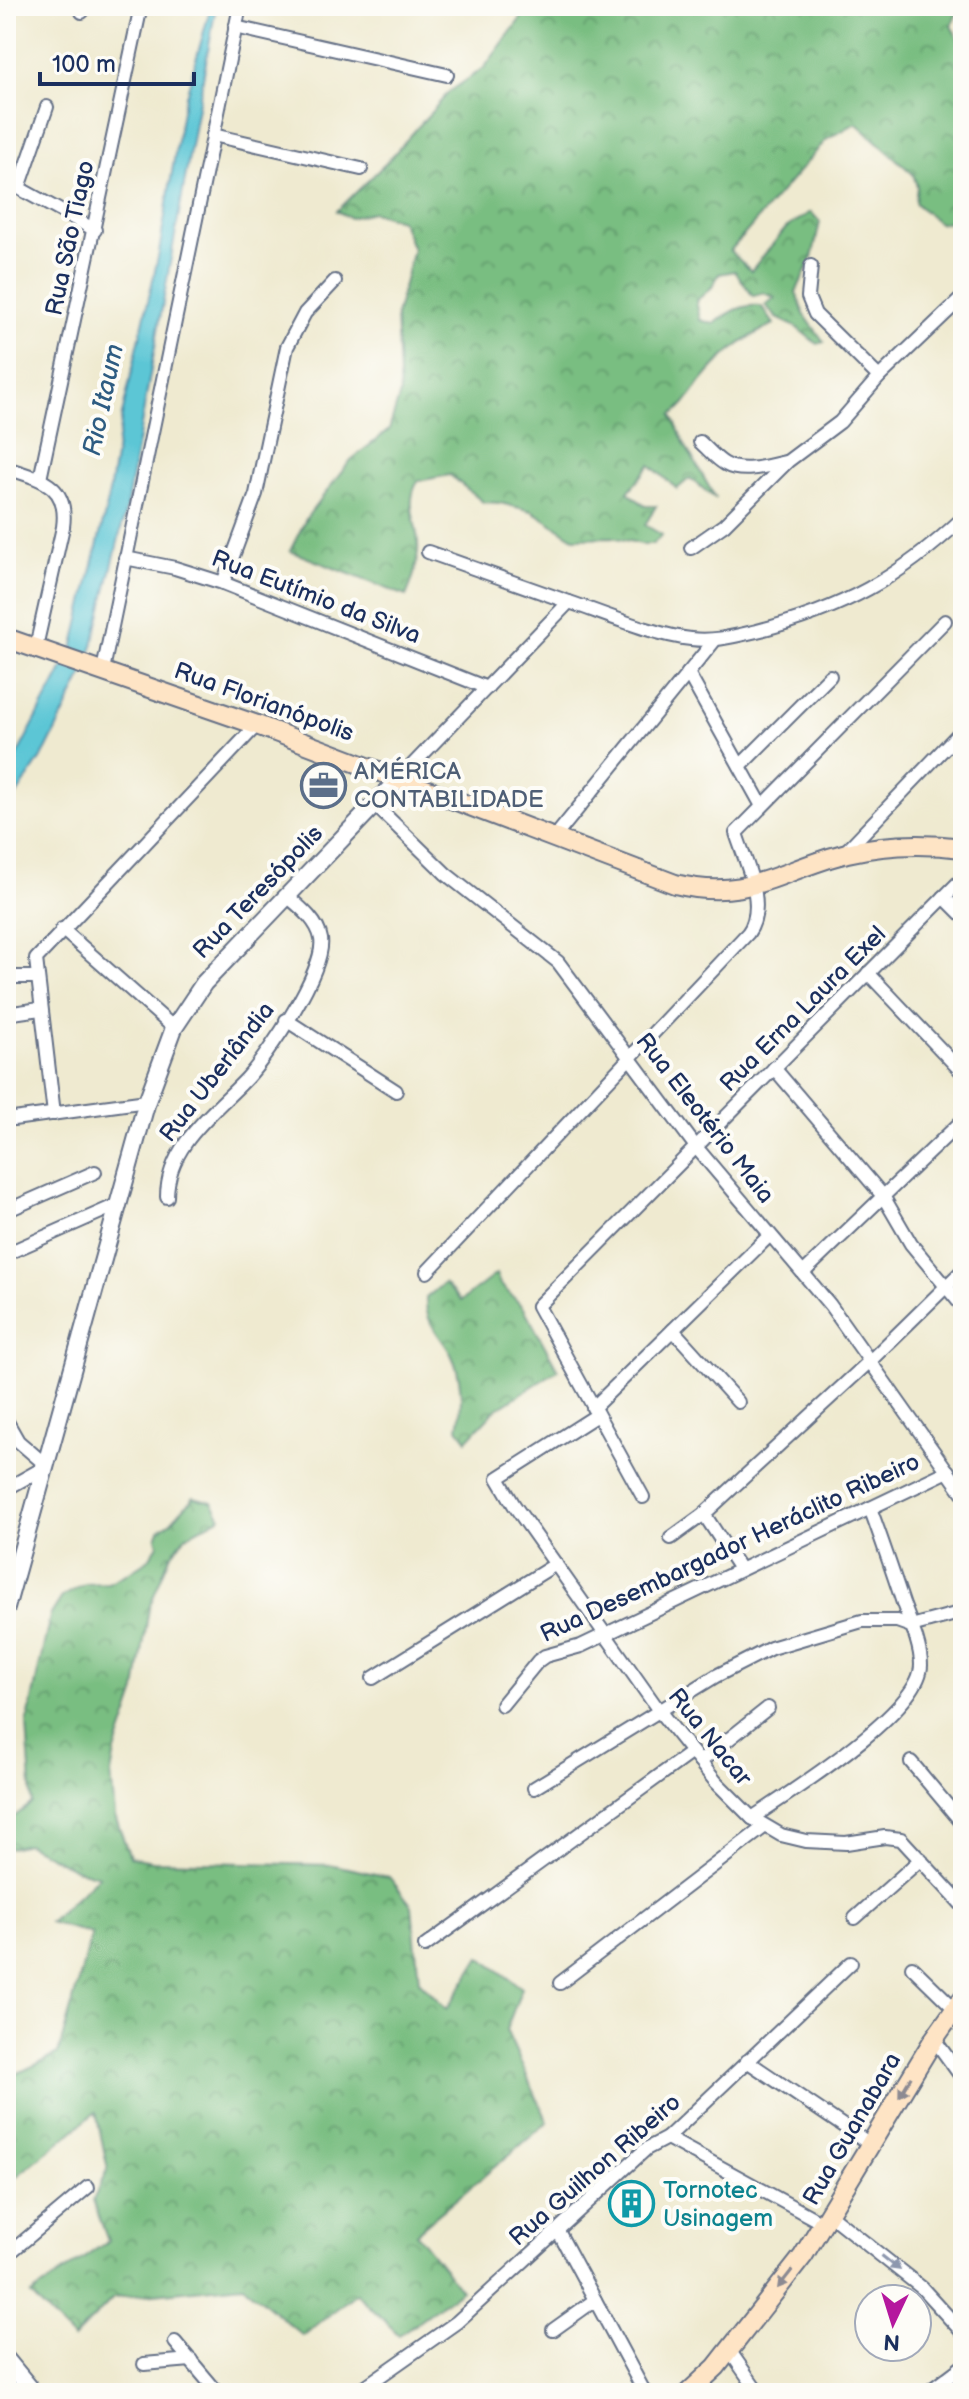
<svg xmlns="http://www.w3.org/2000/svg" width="969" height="2399" font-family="'Balsamiq Sans',sans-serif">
<defs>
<pattern id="forest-crowns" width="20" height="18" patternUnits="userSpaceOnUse" patternTransform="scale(2)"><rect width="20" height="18" fill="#79be81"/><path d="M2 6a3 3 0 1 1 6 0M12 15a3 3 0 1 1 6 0" fill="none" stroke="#629b6d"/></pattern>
</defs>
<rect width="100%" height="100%" fill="#fdfcf7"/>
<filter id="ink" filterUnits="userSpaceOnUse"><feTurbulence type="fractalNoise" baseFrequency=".0125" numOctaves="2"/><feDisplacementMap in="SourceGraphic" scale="16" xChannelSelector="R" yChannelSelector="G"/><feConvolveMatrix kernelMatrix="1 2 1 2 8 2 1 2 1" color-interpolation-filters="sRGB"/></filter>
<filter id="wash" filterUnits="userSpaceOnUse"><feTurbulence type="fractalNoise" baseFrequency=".006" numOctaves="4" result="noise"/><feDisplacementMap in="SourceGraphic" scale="32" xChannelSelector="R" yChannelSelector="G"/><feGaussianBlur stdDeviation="1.8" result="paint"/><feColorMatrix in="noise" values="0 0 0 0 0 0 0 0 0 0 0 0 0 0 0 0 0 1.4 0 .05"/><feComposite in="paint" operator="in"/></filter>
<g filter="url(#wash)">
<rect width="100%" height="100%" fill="#efead0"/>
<g fill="url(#forest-crowns)" stroke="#4a7670" stroke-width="2">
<path d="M530,6H963V12L957,13L951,26L963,47V212L948,222L939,223L915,203L917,186L913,174L856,123L826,140L730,251L751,271L786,228L811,212L820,222L812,258L796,292L804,314L824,342L817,344L796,327L777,318L765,305L775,298L764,293L753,296L735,271L719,274L712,287L696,301L700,320L714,324C730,312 741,304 761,306L774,324C744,338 721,356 701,382C691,395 685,406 672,415L685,445L716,499L690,478L677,489L650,465L628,492L645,506H656L645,525L662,535L653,544H641L613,537L574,538L532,511L500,503L483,502L450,475L418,481C403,506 420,525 418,551C417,566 412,583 406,596L290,551L307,517L351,460L389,430L400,394L396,316L413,249L401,220L372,212L350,218L337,211L386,163L449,92L484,68Z"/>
<path d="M496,1274L500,1284L524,1308L558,1370L494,1411L467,1440L458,1428C463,1405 462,1376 451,1354C439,1333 425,1324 426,1298L444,1283L461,1301Z"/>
<path d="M194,1497L212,1502L221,1517L186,1536L170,1556L149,1608L136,1691L115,1752L111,1774L115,1816L130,1857L153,1861L334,1865L389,1877L412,1906L419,1981L447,2009L480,1957L522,1988L506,2030L548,2122L416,2233L461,2290L399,2335L356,2293L303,2336L243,2285L113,2298L73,2339L31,2295L108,2241L93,2200L108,2170L96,2112L6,2185V2079L58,2054L92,1934L49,1922L99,1876L75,1869L27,1844L6,1849V1823L32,1803L27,1724L50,1616L62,1597L85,1584L108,1583L126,1574L148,1560L158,1545L156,1538L159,1530L171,1522Z"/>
</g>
<path fill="#5bc6d5" stroke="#3b7a9a" stroke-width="2" d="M211,6H216L126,509L93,645L84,673L46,750L6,811V776L73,649L107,505L122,415L159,253L182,110Z"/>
</g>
<g filter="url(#ink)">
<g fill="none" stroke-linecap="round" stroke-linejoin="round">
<defs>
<g id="minor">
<path d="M82,12L87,6"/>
<path d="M235,27L447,75"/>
<path d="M213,135L361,169"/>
<path d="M6,181L95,230"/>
<path d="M19,188L47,107"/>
<path d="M811,266L808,297L815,314L879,377"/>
<path d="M700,442C708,449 716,459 725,464C742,474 768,466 785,462"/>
<path d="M6,468C40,479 69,484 63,527L36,647"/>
<path d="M40,479L141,6"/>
<path d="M691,548L724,525L788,461L840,422L879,377L963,297"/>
<path d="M428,552L569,602"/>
<path d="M125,558L175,568L223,583L487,688"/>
<path d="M223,583L256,494L287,347L305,313L335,281"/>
<path d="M103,670L240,6"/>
<path d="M688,673L762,806"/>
<path d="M740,766L830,676"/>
<path d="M400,778L569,602C605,614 654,635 691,639C714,642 735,636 757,631C843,609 899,578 963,518"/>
<path d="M375,805L446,874L558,962L696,1147L830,1305L963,1493"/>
<path d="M554,838L715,640"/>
<path d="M846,851L963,729"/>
<path d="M944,897L963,916"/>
<path d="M62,929L174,1028"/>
<path d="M868,973L963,1073"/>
<path d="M6,977H36"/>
<path d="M6,1014L40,1009"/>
<path d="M286,1020L396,1091"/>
<path d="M774,1068L883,1196L911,1244L963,1307"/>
<path d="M54,1114L36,959L257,725"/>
<path d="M6,1120L147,1101"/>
<path d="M167,1197C167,1145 215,1112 247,1078C268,1055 326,969 321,939C318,921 300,907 287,896"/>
<path d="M6,1211L95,1172"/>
<path d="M6,1254L119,1204"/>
<path d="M427,1272L748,933C768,905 745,862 736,833L945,621"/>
<path d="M804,1272L963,1120"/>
<path d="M673,1330L738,1402"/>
<path d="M593,1408L770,1235"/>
<path d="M597,1415L498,1478L514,1505L660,1712L716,1782L752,1818L781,1835L806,1841L846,1843L885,1837L901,1839L963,1906"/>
<path d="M6,1420L18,1441L47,1466L6,1489"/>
<path d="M643,1497L538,1306L963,878"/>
<path d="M671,1538L704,1514"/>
<path d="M740,1569L704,1514L871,1360L963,1270"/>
<path d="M373,1678L556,1564"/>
<path d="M502,1705L538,1661L545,1656L581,1646L948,1471"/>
<path d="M700,1762L768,1708"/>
<path d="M911,1762L963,1824"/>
<path d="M534,1788L716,1676L771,1648L862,1621H897L911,1626L963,1612"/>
<path d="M752,1818C789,1793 921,1711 921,1665C921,1646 911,1624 904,1606C893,1573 882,1540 870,1508"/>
<path d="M855,1918L921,1859"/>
<path d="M425,1946L692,1752"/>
<path d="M912,1967L955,2009"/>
<path d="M560,1983L764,1827"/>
<path d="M934,2039L963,2079"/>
<path d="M747,2061L870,2144"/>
<path d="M667,2138L824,2224"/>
<path d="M830,2215L922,2288L963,2333"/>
<path d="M558,2231L645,2393"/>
<path d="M962,2245H963"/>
<path d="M6,2256L88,2187"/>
<path d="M553,2330L595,2300"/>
<path d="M175,2342L218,2393"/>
<path d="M729,2350L759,2393"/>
<path d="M144,2364L191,2360"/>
<path d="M12,2393L25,2382"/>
<path d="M356,2393L457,2322L646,2149L667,2138L851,1963"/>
<path d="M927,2393L963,2366"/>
</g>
<g id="tertiary">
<path d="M6,1608L147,1101L174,1028L204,983L400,778"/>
<path d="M6,2359L34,2393"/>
</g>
<g id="secondary">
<path d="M6,638L257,725L675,884C749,902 779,870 847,853C885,844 924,843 963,848"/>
<path d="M688,2393L716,2367L803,2256L934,2039L963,1998"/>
</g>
</defs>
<use href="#minor" stroke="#657086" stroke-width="16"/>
<use href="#tertiary" stroke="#657086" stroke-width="20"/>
<use href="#secondary" stroke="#657086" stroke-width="22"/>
<use href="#minor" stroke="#fff" stroke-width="12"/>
<use href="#tertiary" stroke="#fff" stroke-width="16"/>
<use href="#secondary" stroke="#fee4c5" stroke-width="18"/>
</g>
<defs><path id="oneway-solid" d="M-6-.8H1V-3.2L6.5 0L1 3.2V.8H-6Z" transform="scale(2)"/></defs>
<g fill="#8c8a92">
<use href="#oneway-solid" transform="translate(905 2087) rotate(121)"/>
<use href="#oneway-solid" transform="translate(785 2279) rotate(128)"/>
</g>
<use fill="#8d97ae" href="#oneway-solid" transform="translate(891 2263) rotate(38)"/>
</g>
<defs>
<symbol id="office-ring" viewBox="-11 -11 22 22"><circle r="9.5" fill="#fdfcf7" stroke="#5c6f8a" stroke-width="1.5"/><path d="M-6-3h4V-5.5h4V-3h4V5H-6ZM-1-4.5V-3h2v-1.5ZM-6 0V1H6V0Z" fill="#5c6f8a"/></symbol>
<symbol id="building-ring" viewBox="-11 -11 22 22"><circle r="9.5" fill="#fdfcf7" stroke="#0f9aa8" stroke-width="1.5"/><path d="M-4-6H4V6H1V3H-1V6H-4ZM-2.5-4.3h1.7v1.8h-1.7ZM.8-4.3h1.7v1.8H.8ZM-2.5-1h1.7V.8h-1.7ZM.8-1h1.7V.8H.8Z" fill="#0f9aa8"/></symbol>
</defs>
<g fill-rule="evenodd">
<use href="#office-ring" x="298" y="760" width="51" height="51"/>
<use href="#building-ring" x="606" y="2178" width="51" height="51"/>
</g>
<g text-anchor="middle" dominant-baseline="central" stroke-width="8" stroke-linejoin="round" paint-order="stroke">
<g font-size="24" fill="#1b2f5e" stroke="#fdfcf7">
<text transform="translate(70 238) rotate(-78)">Rua São Tiago</text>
<text transform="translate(316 597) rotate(21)">Rua Eutímio da Silva</text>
<text transform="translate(264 702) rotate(20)">Rua Florianópolis</text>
<text transform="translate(258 892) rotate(-46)">Rua Teresópolis</text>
<text transform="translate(803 1009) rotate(-45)">Rua Erna Laura Exel</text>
<text transform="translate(217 1072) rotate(-52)">Rua Uberlândia</text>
<text transform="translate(705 1118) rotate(52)">Rua Eleotério Maia</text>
<text transform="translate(730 1548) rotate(-25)">Rua Desembargador Heráclito Ribeiro</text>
<text transform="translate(710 1737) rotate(51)">Rua Nacar</text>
<text transform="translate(852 2129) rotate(-60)">Rua Guanabara</text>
<text transform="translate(595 2170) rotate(-41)">Rua Guilhon Ribeiro</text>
</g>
<g font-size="24" fill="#4e5e75" stroke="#fdfcf7" text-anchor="start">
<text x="354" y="771">AMÉRICA<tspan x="354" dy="28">CONTABILIDADE</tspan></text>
</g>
<g font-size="24" fill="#0d838f" stroke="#fdfcf7" text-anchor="start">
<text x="663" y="2190">Tornotec<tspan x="663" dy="28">Usinagem</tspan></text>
</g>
<g font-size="26" font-style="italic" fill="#2e5c82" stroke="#fdfcf7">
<text transform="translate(104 400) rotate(-78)">Rio Itaum</text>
</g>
</g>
<rect width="969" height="2399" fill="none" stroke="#fdfcf7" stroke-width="32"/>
<g transform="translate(893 2323) rotate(184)"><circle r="38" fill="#fdfcf7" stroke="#a3aaba" stroke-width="2"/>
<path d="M0-6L14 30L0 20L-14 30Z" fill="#b5179e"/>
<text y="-12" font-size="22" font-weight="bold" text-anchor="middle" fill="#1b2f5e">N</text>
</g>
<path d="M40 72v12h154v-12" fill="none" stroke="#1b2f5e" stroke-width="4"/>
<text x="52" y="72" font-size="24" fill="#1b2f5e" stroke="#fdfcf7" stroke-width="6" paint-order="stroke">100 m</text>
</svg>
